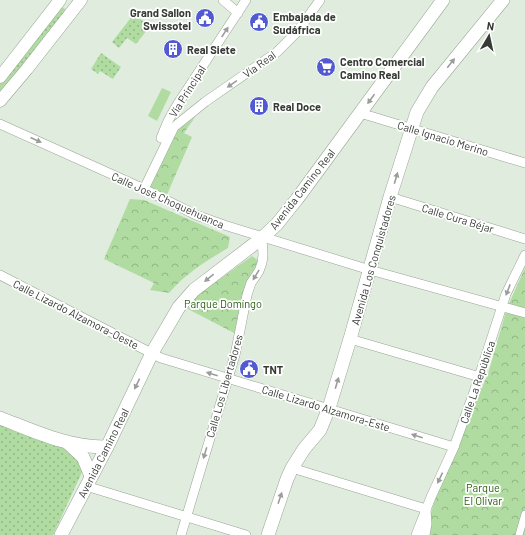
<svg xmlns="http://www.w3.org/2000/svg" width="525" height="535" font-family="Barlow,sans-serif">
<defs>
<pattern id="grass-dots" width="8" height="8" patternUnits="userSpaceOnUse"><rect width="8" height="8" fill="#b0dca2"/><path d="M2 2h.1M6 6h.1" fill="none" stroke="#90b485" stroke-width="1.8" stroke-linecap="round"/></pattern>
<pattern id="park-crowns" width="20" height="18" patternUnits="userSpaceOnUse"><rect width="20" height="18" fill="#b0dca2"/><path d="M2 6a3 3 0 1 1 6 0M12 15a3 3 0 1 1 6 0" fill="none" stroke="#90b485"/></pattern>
</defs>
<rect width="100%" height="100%" fill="#e0ecdd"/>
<g fill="url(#grass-dots)">
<path d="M59,6L64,8L66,11L0,97V82Z"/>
<path d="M133,15L151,25L136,44L127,38L119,48L112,42Z"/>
<path d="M101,53L121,67L113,79L100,71L98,74L91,69Z"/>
<path d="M0,424L69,447L74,452L83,470L53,535H0Z"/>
</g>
<g fill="url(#park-crowns)">
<path d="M195,117L184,133L192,137L166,197L150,188L178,130Z"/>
<path d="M130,199L144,200L230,237L228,248C206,261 185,274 169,293L150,290L154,283L104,259Z"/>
<path d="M252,256L259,261L236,334L186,308L192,299Z"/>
<path d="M525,268V535H425L433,506L453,452L488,374L507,308Z"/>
</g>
<path fill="#b0dca2" d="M162,88L171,92L157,121L148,116Z"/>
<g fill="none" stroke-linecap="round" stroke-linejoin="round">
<defs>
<path id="pedestrian" d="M519,535L525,514"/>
<g id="minor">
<path d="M223,0L238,13"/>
<path d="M360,113L525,163"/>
<path d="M0,124L140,187L196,215L224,225L370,270L525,313"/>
<path d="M161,138L168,121L177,105L246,0"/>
<path d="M144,189L174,127L205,102L277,52L297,32L320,0"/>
<path d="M390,197L525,239"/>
<path d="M0,275L161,358L454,447"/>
<path d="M350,339L480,377"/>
<path d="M292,468L426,509L427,524L425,535"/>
<path d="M86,486L246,535"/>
<path d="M181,535L235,355L247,295L251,283L259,271L262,263L263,255L262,238"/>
<path d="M416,535L431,497L454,447L474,392L506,294L525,255"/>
</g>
<g id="tertiary">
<path d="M0,77L60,0"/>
<path d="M0,101L27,69L81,0"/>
</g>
<g id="secondary">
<path d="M0,418C34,431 69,448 107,447"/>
<path d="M68,443L83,457L91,476"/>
<path d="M61,535L109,443L152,353L179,307L194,290L262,238L277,224L297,199L443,0"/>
<path d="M268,535L287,479L292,468L304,449L320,430L329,408L350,339L390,197L417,112L432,87L503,0"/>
</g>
</defs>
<use href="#pedestrian" stroke="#99a495" stroke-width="8"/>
<use href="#minor" stroke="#99a495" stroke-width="10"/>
<use href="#tertiary" stroke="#99a495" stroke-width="13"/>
<use href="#secondary" stroke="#99a495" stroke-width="14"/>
<use href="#pedestrian" stroke="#fff" stroke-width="7"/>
<use href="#minor" stroke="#fff" stroke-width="9"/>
<use href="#tertiary" stroke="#fff" stroke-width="12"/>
<use href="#secondary" stroke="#fff" stroke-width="13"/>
</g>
<defs><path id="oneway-solid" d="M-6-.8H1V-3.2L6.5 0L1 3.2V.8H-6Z"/></defs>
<g fill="#9a9d9a">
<use href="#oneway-solid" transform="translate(225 32) rotate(-57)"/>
<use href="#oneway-solid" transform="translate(451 63) rotate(-51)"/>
<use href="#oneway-solid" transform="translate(232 84) rotate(145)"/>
<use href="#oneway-solid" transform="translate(371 99) rotate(126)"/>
<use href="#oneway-solid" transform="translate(36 140) rotate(24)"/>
<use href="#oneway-solid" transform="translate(396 178) rotate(-74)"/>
<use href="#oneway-solid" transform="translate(256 275) rotate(121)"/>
<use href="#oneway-solid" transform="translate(209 278) rotate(141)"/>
<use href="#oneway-solid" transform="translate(508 290) rotate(111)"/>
<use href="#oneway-solid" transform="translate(212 374) rotate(-163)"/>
<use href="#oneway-solid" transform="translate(337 383) rotate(-73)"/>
<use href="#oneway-solid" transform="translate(137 384) rotate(116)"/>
<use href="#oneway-solid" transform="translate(417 436) rotate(-163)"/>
<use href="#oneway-solid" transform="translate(205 453) rotate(107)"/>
<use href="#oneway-solid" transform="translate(440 478) rotate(115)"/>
<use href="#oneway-solid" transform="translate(280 498) rotate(-71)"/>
</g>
<defs>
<symbol id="civic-disc" viewBox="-11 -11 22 22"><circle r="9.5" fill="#525ad1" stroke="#fff"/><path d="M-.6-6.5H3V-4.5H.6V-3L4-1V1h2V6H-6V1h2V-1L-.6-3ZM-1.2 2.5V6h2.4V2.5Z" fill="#fff"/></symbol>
<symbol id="building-disc" viewBox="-11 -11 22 22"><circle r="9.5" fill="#525ad1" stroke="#fff"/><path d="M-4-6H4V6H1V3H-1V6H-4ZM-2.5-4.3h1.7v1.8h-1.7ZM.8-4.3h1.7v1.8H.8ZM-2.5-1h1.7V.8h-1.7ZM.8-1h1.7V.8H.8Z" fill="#fff"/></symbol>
<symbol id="supermarket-disc" viewBox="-11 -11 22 22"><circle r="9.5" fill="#525ad1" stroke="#fff"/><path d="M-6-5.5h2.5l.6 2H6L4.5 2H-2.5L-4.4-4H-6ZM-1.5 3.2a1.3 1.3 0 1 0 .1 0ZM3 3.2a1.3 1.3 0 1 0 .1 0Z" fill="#fff"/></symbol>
</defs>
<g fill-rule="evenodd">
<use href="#civic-disc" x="194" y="7" width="22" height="22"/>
<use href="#civic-disc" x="248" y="11" width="22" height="22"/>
<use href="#building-disc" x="162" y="38" width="22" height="22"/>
<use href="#supermarket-disc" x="315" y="56" width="22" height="22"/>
<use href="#building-disc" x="248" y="95" width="22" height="22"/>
<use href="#civic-disc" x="238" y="358" width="22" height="22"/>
</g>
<g text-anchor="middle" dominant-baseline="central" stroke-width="3.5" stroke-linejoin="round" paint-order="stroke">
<g font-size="11" font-weight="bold" fill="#363b35" stroke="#fff" text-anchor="start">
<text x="191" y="12" text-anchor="end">Grand Sallon<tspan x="191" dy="13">Swissotel</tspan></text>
<text x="273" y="16">Embajada de<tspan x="273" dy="13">Sudáfrica</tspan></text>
<text x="187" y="49">Real Siete</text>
<text x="340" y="61">Centro Comercial<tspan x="340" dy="13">Camino Real</tspan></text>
<text x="273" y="106">Real Doce</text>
<text x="263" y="369">TNT</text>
</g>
<g font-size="11" fill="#363b35" stroke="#fff">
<text transform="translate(259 64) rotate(-36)">Vía Real</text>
<text transform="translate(187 91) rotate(-58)">Vía Principal</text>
<text transform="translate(443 138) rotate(17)">Calle Ignacio Merino</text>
<text transform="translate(302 189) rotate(-52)">Avenida Camino Real</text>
<text transform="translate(168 200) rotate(24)">Calle José Choquehuanca</text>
<text transform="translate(458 218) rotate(17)">Calle Cura Béjar</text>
<text transform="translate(373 260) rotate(-74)">Avenida Los Conquistadores</text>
<text transform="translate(76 314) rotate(27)">Calle Lizardo Alzamora-Oeste</text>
<text transform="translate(477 382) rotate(-71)">Calle La República</text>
<text transform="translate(224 386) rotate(-74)">Calle Los Libertadores</text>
<text transform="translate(326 408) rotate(17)">Calle Lizardo Alzamora-Este</text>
<text transform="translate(103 453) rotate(-63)">Avenida Camino Real</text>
</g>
<g font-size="11" fill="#285f0e" stroke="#fff">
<text x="223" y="303">Parque Domíngo</text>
<text x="483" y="487">Parque<tspan x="483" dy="13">El Olivar</tspan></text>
</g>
</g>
<g transform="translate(489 36) rotate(9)" stroke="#ffffff" stroke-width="3" paint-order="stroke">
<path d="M0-3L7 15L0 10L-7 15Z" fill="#363b35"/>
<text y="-6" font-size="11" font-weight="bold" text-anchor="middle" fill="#363b35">N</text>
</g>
</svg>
